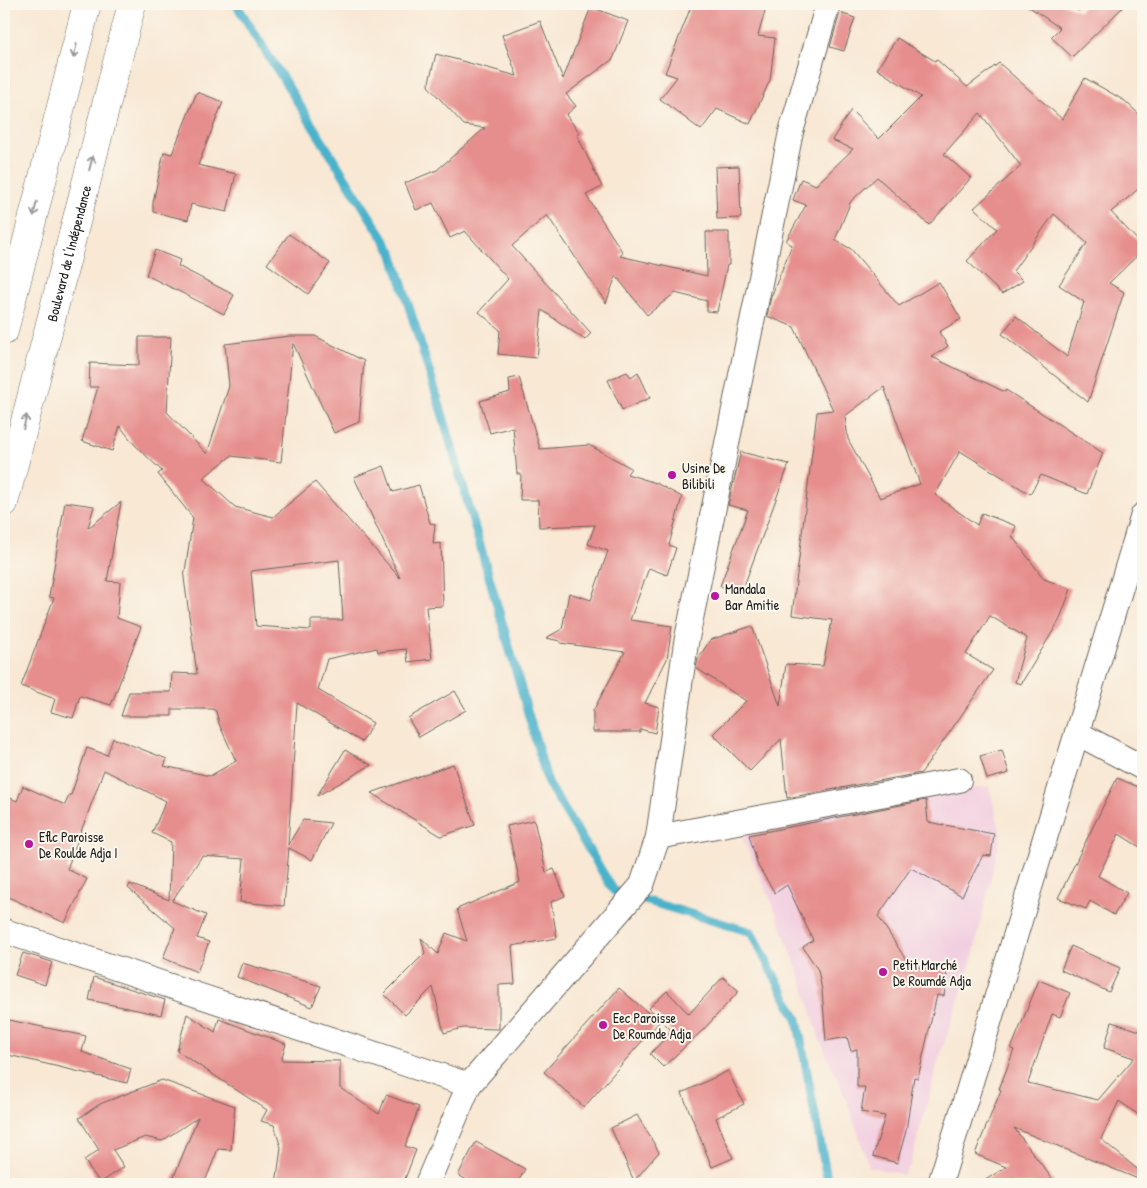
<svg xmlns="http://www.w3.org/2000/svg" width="1147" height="1188" font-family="'Patrick Hand',sans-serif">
<rect width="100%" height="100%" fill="#fbf7ec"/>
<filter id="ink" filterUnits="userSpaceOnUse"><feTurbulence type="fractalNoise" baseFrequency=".02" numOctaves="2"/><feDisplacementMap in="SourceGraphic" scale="10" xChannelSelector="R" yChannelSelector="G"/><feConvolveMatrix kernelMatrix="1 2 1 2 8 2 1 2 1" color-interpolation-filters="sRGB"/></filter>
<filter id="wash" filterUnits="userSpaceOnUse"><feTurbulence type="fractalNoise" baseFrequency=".0096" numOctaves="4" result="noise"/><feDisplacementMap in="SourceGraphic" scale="20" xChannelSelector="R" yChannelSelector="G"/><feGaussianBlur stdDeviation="1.12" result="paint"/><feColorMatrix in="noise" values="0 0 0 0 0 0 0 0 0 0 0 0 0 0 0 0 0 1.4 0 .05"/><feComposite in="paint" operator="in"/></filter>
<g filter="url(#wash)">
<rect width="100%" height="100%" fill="#f8e8d4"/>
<path fill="#f2cfe0" d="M989,787L1001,834L973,956L939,1059L910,1166L903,1175L869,1166L848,1104L819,1037L804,987L774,907L741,835L754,825L940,791Z"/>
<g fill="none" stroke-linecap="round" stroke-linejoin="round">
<path stroke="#4cb2cb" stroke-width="9" d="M236,4L392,252L443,416L548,783L614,891L751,932L797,1019L828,1184"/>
</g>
<g id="blocks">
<g fill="#e68e8d" fill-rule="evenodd">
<path d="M692,4H767L758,36L775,38L770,80L750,124L717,109L701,130L660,99L677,77L665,73Z"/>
<path d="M1025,4H1064L1079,11L1086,4H1126L1072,57L1051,37L1060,28Z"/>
<path d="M591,7L628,21L613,59L566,94L576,106L566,115L580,133L577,135L602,187L586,195L623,253L620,256L707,276L706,232H729V265H727L717,312L707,311V301L675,293L647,315L616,276L606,303L547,215L512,246L591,333L585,340L542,310L537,358L498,354L500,330L479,312L508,279L465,231L450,238L433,203L416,210L405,183L437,170L485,128L464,125L428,86L436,54L517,76L502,35L540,21L563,79Z"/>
<path d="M840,13L855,18L844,51L830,47Z"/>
<path d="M897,38L935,61L936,59L967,87L999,63L1062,119L1085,78L1125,101L1143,118V185L1111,212L1143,246V250L1109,283L1124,292L1088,402L1002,334L1016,316L1067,357L1084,302L1059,285L1087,243L1054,214L1013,271L1023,281L1002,294L967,261L997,229L974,208L1021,166L980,113L944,154L971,178L929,225L877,177L851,201L835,240L851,249L899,306L939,282L961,319L939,332L948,346L932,357L1005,392L1006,390L1103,453L1087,494L1041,475L1030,494L960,451L935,495L977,525L982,513L1016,526L1012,536L1044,579L1071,589L1059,621L1021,684L1015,682L1027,638L990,616L966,654L993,670L921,773L787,798L781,739L750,771L713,734L746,701L696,668L698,659L710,640L752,626L780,706L786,664L823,666L832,620L792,615L817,412L833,410L794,327L767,316L771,297L792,245L786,241L806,205L793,200L801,179L816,185L853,149L832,140L851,110L879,139L921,97L877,69ZM884,387L920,484L880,498L848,439L845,416Z"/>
<path d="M197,92L223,102L198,165L236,174L227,212L191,204L188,220L153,212V202L164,152L172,154Z"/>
<path d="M739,166L741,218L717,219L715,167Z"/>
<path d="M289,234L330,263L308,294L267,264Z"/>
<path d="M155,250L180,260L178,266L234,295L224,314L146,275Z"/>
<path d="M290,336H315L364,361L359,422L334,433L293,343L281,462L231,456L203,478L235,507L273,517L315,482L400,578L354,477L384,466L393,492L419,485L430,523L435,524L433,544L441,543L443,606L426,607L432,659L408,662L406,649L378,652L377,648L327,659L318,690L373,723L362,742L297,703L288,845L303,820L331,823L312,860L289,848L284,906L240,902L244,859L202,856L172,901L206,915L197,938L209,942L197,972L163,958L175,928L128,888L130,884L169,900L171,842L152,833L166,801L104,770L67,869L87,879L65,923L4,895V795L17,801L23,786L65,805L69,795H71L87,748L107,755L113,738L167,759L164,766L210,776L236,761L219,724L216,711L212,709H172V716H121L129,692H171L172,673L197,674L184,578L193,518L158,474L162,471L134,444L120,426L112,451L82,441L98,387H89L90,363L139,365V337H171L167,412L207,454L229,386L225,344ZM339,560L343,620H311V630L256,626L251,571Z"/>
<path d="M627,372L631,377L638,372L650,398L622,410L608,380Z"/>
<path d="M519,377L540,449L589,445L631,468L627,474L656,483L682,497L669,545L676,548L667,575L649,568L630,620L672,626L667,659L645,703L659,707L655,733L640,729V732H593V711L625,652L560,643V641L546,638L562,629L569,593L591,600L608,551L588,544L595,525L539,527L538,500H520L521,474H517L513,427L490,433L480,401L510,392L509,379Z"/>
<path d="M741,452L789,464L741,594L720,586L748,510L728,505Z"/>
<path d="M65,502L94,506L88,528L121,502L107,581L120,582L117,618L141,627L111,705L80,696L73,718L51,712L55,699L21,686L54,598L49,597Z"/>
<path d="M455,691L466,710L419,737L408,718Z"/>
<path d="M345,750L371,765L317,796Z"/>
<path d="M1002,750L1009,773L987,779L980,756Z"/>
<path d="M453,764L475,825L441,836L371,793Z"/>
<path d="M1117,778L1143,789V849L1119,834L1098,876L1127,893L1114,915L1090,901L1086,909L1058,898Z"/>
<path d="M926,800L928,822L994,834L991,856L983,855L962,896L911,868L878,916L910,966L947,971L944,996L937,995L918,1078L914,1077L906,1131L897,1163L873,1156L885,1116L861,1112L865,1087H857V1049L851,1051L847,1037L826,1041L822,990L818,970L803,947L813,940L787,885L775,893L758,866L749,835Z"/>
<path d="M534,820L546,872L554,869L565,896L551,902L557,938L512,946L515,984L499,985V1029L463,1028L444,1033L433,987L405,1015L384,994L425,953L421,938L438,954L446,933L467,941L457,909L520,882L507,826Z"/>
<path d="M1071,946L1120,968L1109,992L1061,970Z"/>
<path d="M23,953L52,962L45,985L15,975Z"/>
<path d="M242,963L321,986L312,1007L237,977Z"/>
<path d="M94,977L165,1000L161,1015L89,1000Z"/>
<path d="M723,977L739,991L704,1029L663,1067L650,1054L672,1031L649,1008L667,991L689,1014Z"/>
<path d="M1039,980L1070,993L1060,1017L1052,1014L1028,1083L1098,1100L1134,1058L1104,1048L1112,1022L1143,1032V1118L1119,1101L1101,1139L1143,1174V1181L1014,1128L1056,1184H979L1006,1167L975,1154L1001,1090L999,1089L1014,1050L1011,1049Z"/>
<path d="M619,988L659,1022L584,1107L544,1072Z"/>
<path d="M187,1014L215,1032L219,1019L286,1044L281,1060L340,1061V1088L379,1114L386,1095L419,1107L405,1146L416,1150L403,1184H276L281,1148L274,1125L261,1121L267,1110L177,1051Z"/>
<path d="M4,1019L86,1036L82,1052L131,1069L127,1083L4,1054Z"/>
<path d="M728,1071L744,1104L716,1118L733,1158L712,1167L682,1093Z"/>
<path d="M162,1080L235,1106L231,1150L218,1149L204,1184H171L198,1117L162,1141L145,1137L113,1150L124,1167L100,1183L84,1160L99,1150L79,1118L100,1104Z"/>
<path d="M637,1115L659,1152L634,1181L611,1128Z"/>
<path d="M476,1142L525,1169L517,1184H474L458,1175Z"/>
</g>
</g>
</g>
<g filter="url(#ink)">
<use href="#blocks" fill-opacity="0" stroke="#69635c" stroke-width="1"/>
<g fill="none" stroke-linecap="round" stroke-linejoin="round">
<defs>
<g id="street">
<path d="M1077,733L1143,768"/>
<path d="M658,837L959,780"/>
<path d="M4,931L469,1085"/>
<path d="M427,1184L469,1085L642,885L658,837L686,643L791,132L828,4"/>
<path d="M940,1184L1143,515"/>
</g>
<g id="secondary">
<path d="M4,331L87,4"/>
<path id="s1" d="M4,503L132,4"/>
</g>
</defs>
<use href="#street" stroke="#69635c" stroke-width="26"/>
<use href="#secondary" stroke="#69635c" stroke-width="29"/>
<use href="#street" stroke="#fff" stroke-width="24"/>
<use href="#secondary" stroke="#fff" stroke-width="28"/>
</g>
<defs><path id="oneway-shaft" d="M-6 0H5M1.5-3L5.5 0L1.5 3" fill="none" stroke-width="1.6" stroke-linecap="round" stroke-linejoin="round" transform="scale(1.25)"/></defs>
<g stroke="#999">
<use href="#oneway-shaft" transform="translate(75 51) rotate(104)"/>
<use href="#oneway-shaft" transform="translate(91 163) rotate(-76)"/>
<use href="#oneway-shaft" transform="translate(35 209) rotate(104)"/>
<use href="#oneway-shaft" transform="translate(25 422) rotate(-76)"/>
</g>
</g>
<g fill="#b5179e" stroke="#fbf7ec" stroke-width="2">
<circle cx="672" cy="475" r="5"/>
<circle cx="715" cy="596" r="5"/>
<circle cx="29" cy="844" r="5"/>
<circle cx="883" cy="972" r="5"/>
<circle cx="603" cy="1025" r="5"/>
</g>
<g text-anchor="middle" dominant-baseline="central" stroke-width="4" stroke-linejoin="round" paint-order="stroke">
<g font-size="14" fill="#1c1c1c" stroke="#fbf7ec">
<text stroke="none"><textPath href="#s1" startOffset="258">Boulevard de l'Indépendance</textPath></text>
</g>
<g font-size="14" fill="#1c1c1c" stroke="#fbf7ec" text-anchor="start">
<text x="682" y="467">Usine De<tspan x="682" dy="16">Bilibili</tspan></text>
<text x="725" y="588">Mandala<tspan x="725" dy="16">Bar Amitie</tspan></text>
<text x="39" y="836">Eflc Paroisse<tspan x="39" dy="16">De Roulde Adja I</tspan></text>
<text x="893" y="964">Petit Marché<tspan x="893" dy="16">De Roumdé Adja</tspan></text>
<text x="613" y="1017">Eec Paroisse<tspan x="613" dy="16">De Roumde Adja</tspan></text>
</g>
</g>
<rect width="1147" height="1188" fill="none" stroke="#fbf7ec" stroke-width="20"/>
</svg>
